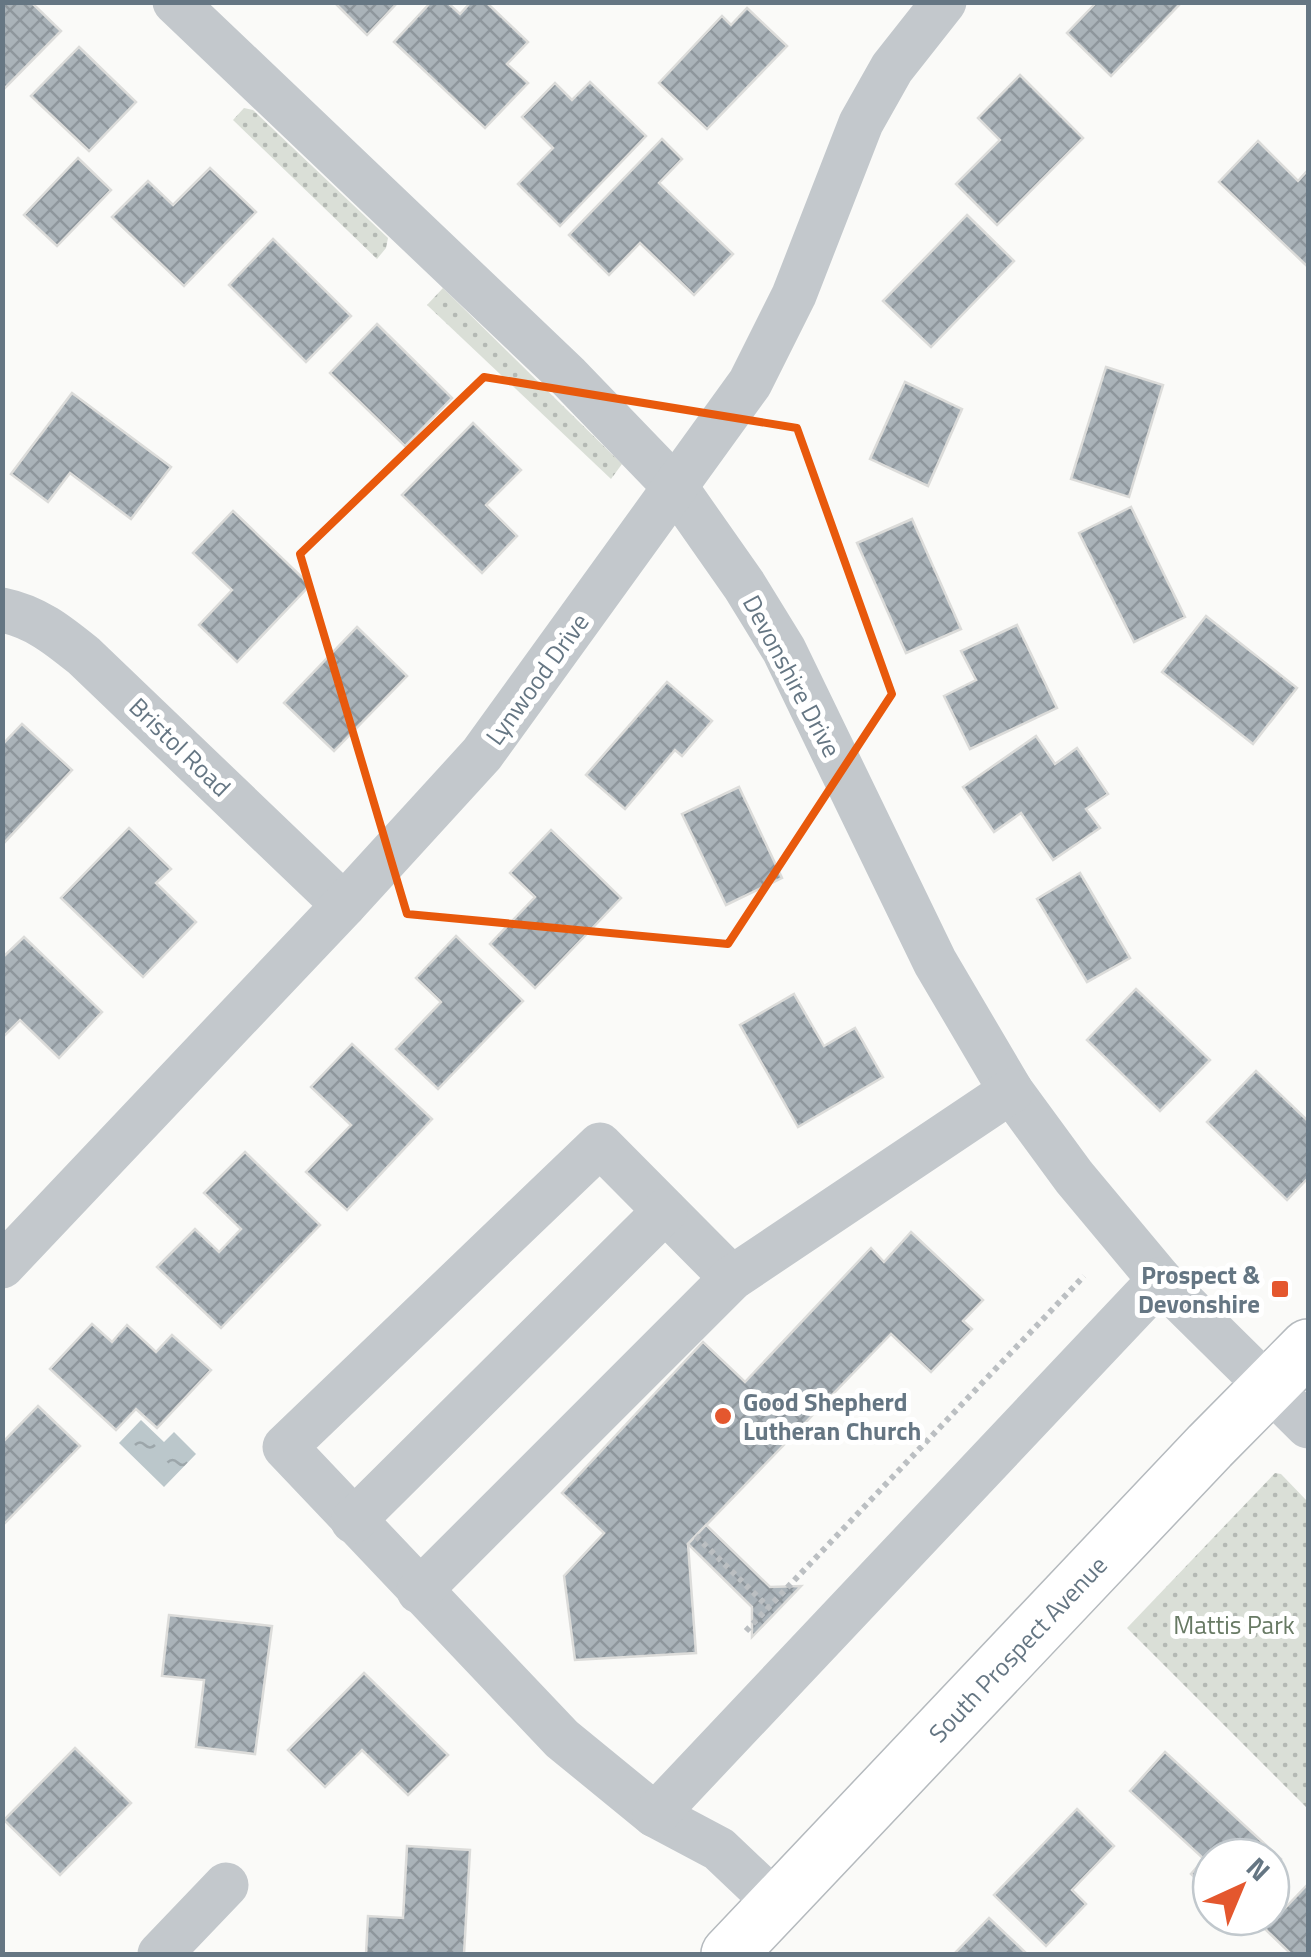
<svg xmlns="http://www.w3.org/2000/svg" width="1311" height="1957" font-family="'Titillium Web',sans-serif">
<defs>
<pattern id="grass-dots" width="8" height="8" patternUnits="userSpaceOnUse" patternTransform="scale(2.5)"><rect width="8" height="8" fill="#dadfd7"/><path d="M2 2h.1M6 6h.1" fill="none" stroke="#b4b9b4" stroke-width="1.8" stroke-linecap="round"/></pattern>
<pattern id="water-ripples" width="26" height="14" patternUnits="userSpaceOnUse" patternTransform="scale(2.5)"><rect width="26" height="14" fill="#bbc7cb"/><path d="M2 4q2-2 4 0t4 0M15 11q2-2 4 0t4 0" fill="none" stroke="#9ca6aa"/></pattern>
<pattern id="building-cross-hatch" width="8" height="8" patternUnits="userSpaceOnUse" patternTransform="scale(2.5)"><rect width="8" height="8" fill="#aab3b9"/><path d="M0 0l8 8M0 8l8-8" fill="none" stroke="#8e969c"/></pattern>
</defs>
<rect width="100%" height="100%" fill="#fafaf8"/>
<g fill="url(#grass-dots)">
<path d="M244,108L253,110L388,238L386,248L377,259L233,120Z"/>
<path d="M443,288L622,464L611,479L427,305Z"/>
<path d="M1275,1473L1281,1474L1308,1502V1809L1127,1628Z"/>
</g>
<path fill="url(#water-ripples)" d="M141,1420L164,1442L174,1432L196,1454L164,1487L119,1443Z"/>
<g fill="url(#building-cross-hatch)" stroke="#dcdcda" stroke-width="2.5">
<path d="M5,2H31L61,31L2,91V6Z"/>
<path d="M334,2H398L367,35Z"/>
<path d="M431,2H447L460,14L471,2H486L528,42L507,64L528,83L485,128L394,42Z"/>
<path d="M1097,2H1176L1179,5L1111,76L1067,33Z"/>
<path d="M747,8L787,46L707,129L659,83L722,16L731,25Z"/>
<path d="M79,47L136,102L89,151L31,96Z"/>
<path d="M1020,75L1083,138L997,225L956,184L1000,140L978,118Z"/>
<path d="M590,82L646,136L560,226L518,184L553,148L522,117L555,83L572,100Z"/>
<path d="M662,139L682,159L659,183L733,254L694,295L640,243L609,275L569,235Z"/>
<path d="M1258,141L1298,181L1308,170V267L1219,182Z"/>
<path d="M78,158L111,190L57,246L24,215Z"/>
<path d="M210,168L256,212L184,286L112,217L148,181L173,205Z"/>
<path d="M967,215L1014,261L931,347L883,301Z"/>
<path d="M273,239L351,316L306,362L229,285Z"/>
<path d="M377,324L452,398L405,446L330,373Z"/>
<path d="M1106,367L1163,385L1129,497L1071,479Z"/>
<path d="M905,382L962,409L928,486L870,459Z"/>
<path d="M72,393L171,467L131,519L70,473L48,502L11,474Z"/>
<path d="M473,423L521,470L486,505L517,536L482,573L402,495Z"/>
<path d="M1131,507L1185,617L1134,642L1079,533Z"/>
<path d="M233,511L310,585L237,662L199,625L232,590L193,553Z"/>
<path d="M912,519L961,629L906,653L857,543Z"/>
<path d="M1206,616L1297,688L1253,744L1162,672Z"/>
<path d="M1017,625L1057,708L970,749L944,696L976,680L961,651Z"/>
<path d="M357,627L407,676L334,751L284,703Z"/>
<path d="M667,682L712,721L682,756L675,750L625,809L586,775Z"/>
<path d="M22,724L72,770L2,845V745Z"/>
<path d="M1036,736L1055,764L1077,748L1108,794L1086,809L1100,828L1053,860L1021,813L994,832L963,787Z"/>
<path d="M739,787L782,878L726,905L682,814Z"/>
<path d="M129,828L171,869L156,883L196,922L143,977L61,898Z"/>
<path d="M551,830L621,898L535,988L490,944L535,897L510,873Z"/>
<path d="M1080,873L1130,958L1087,982L1037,899Z"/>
<path d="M456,936L523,1001L438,1089L396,1049L441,1002L416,978Z"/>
<path d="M24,937L102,1012L59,1058L20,1020L2,1038V958Z"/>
<path d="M1136,989L1210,1060L1160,1111L1087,1040Z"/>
<path d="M794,994L824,1046L855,1028L883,1077L798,1127L740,1025Z"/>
<path d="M352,1044L432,1119L347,1210L306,1172L351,1125L311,1087Z"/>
<path d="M1256,1071L1308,1121V1178L1287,1200L1207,1122Z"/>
<path d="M245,1152L320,1225L221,1328L157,1267L195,1229L219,1252L241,1229L204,1193Z"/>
<path d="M911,1232L983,1300L963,1321L972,1329L931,1372L891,1334L688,1544L696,1653L575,1660L564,1576L604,1533L562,1493L703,1342L745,1382L871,1248L884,1262Z"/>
<path d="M92,1324L112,1342L127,1325L156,1352L172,1335L211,1370L157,1428L136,1409L116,1430L50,1369Z"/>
<path d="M38,1406L80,1446L2,1526V1443Z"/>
<path d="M706,1525L770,1587L801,1586L752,1637V1607L688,1544Z"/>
<path d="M169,1615L272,1626L255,1754L196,1747L204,1680L162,1676Z"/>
<path d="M364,1673L448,1755L408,1795L362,1750L325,1787L288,1750Z"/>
<path d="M75,1748L131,1803L60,1875L4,1820Z"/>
<path d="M1165,1752L1281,1859L1271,1870V1857H1211V1893L1191,1874L1204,1859L1130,1791Z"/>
<path d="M1077,1809L1114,1846L1072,1890L1086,1904L1046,1946L994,1895Z"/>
<path d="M407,1846L470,1850L464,1954H366L368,1916L403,1918Z"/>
<path d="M1308,1884V1954H1291L1265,1929Z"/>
<path d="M989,1918L1027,1954H954Z"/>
</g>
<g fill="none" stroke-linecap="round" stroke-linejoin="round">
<defs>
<g id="major">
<path id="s1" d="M729,1954L1210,1446L1308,1347"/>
</g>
</defs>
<use href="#major" stroke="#b5babe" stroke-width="58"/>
<g stroke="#bbbfc2" stroke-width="6" stroke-dasharray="5 5" stroke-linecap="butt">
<path d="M696,1536L768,1607"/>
<path d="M746,1631L1084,1276"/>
</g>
<g stroke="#c3c8cc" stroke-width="45">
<path d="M175,2L568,376L676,488L744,585L784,650L935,962L1011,1091L1074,1177L1160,1280L1308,1426"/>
<path d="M2,610C36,617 58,635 84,656L344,905"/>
<path d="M2,1266L344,905L482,754L750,383L794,295L861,123L892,68L944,2"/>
<path d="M732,1278L600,1145L285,1447L562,1739L655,1815L719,1849L777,1904"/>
<path d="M353,1521L665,1211"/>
<path d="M419,1591L732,1278L1011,1091"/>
<path d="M655,1815L1160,1280"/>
<path d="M160,1954L226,1885"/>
</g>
<use href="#major" stroke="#fff" stroke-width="55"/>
</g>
<path fill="none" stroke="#e8590c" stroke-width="8" stroke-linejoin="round" d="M484,377L797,428L892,694L728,944L407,914L300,554Z"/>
<g fill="#e4572e" stroke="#fff" stroke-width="4">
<rect x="1270" y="1279" width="20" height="20" rx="5"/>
<circle cx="723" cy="1416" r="10"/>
</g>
<g text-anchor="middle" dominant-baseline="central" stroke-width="10" stroke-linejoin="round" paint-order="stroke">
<g font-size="25" fill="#657683" stroke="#fff">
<text transform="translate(792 676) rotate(62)">Devonshire Drive</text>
<text transform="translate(537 679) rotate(-54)">Lynwood Drive</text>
<text transform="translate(180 747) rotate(44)">Bristol Road</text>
<text stroke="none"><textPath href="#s1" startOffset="420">South Prospect Avenue</textPath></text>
</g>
<g font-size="25" font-weight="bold" fill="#657683" stroke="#fff" text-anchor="end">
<text x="1260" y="1275">Prospect &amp;<tspan x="1260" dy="29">Devonshire</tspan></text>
<text x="743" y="1402" text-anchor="start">Good Shepherd<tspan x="743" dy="29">Lutheran Church</tspan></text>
</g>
<g font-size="25" fill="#687a64" stroke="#fff">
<text x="1234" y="1625">Mattis Park</text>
</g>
</g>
<rect width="1311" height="1957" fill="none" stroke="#657683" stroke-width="10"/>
<g transform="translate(1241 1887) rotate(44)"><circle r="48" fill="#ffffff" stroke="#c1c8cd" stroke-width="2.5"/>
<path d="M0-8L18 38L0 25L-18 38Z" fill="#e4572e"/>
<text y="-15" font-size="28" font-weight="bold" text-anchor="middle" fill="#657683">N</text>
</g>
</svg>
